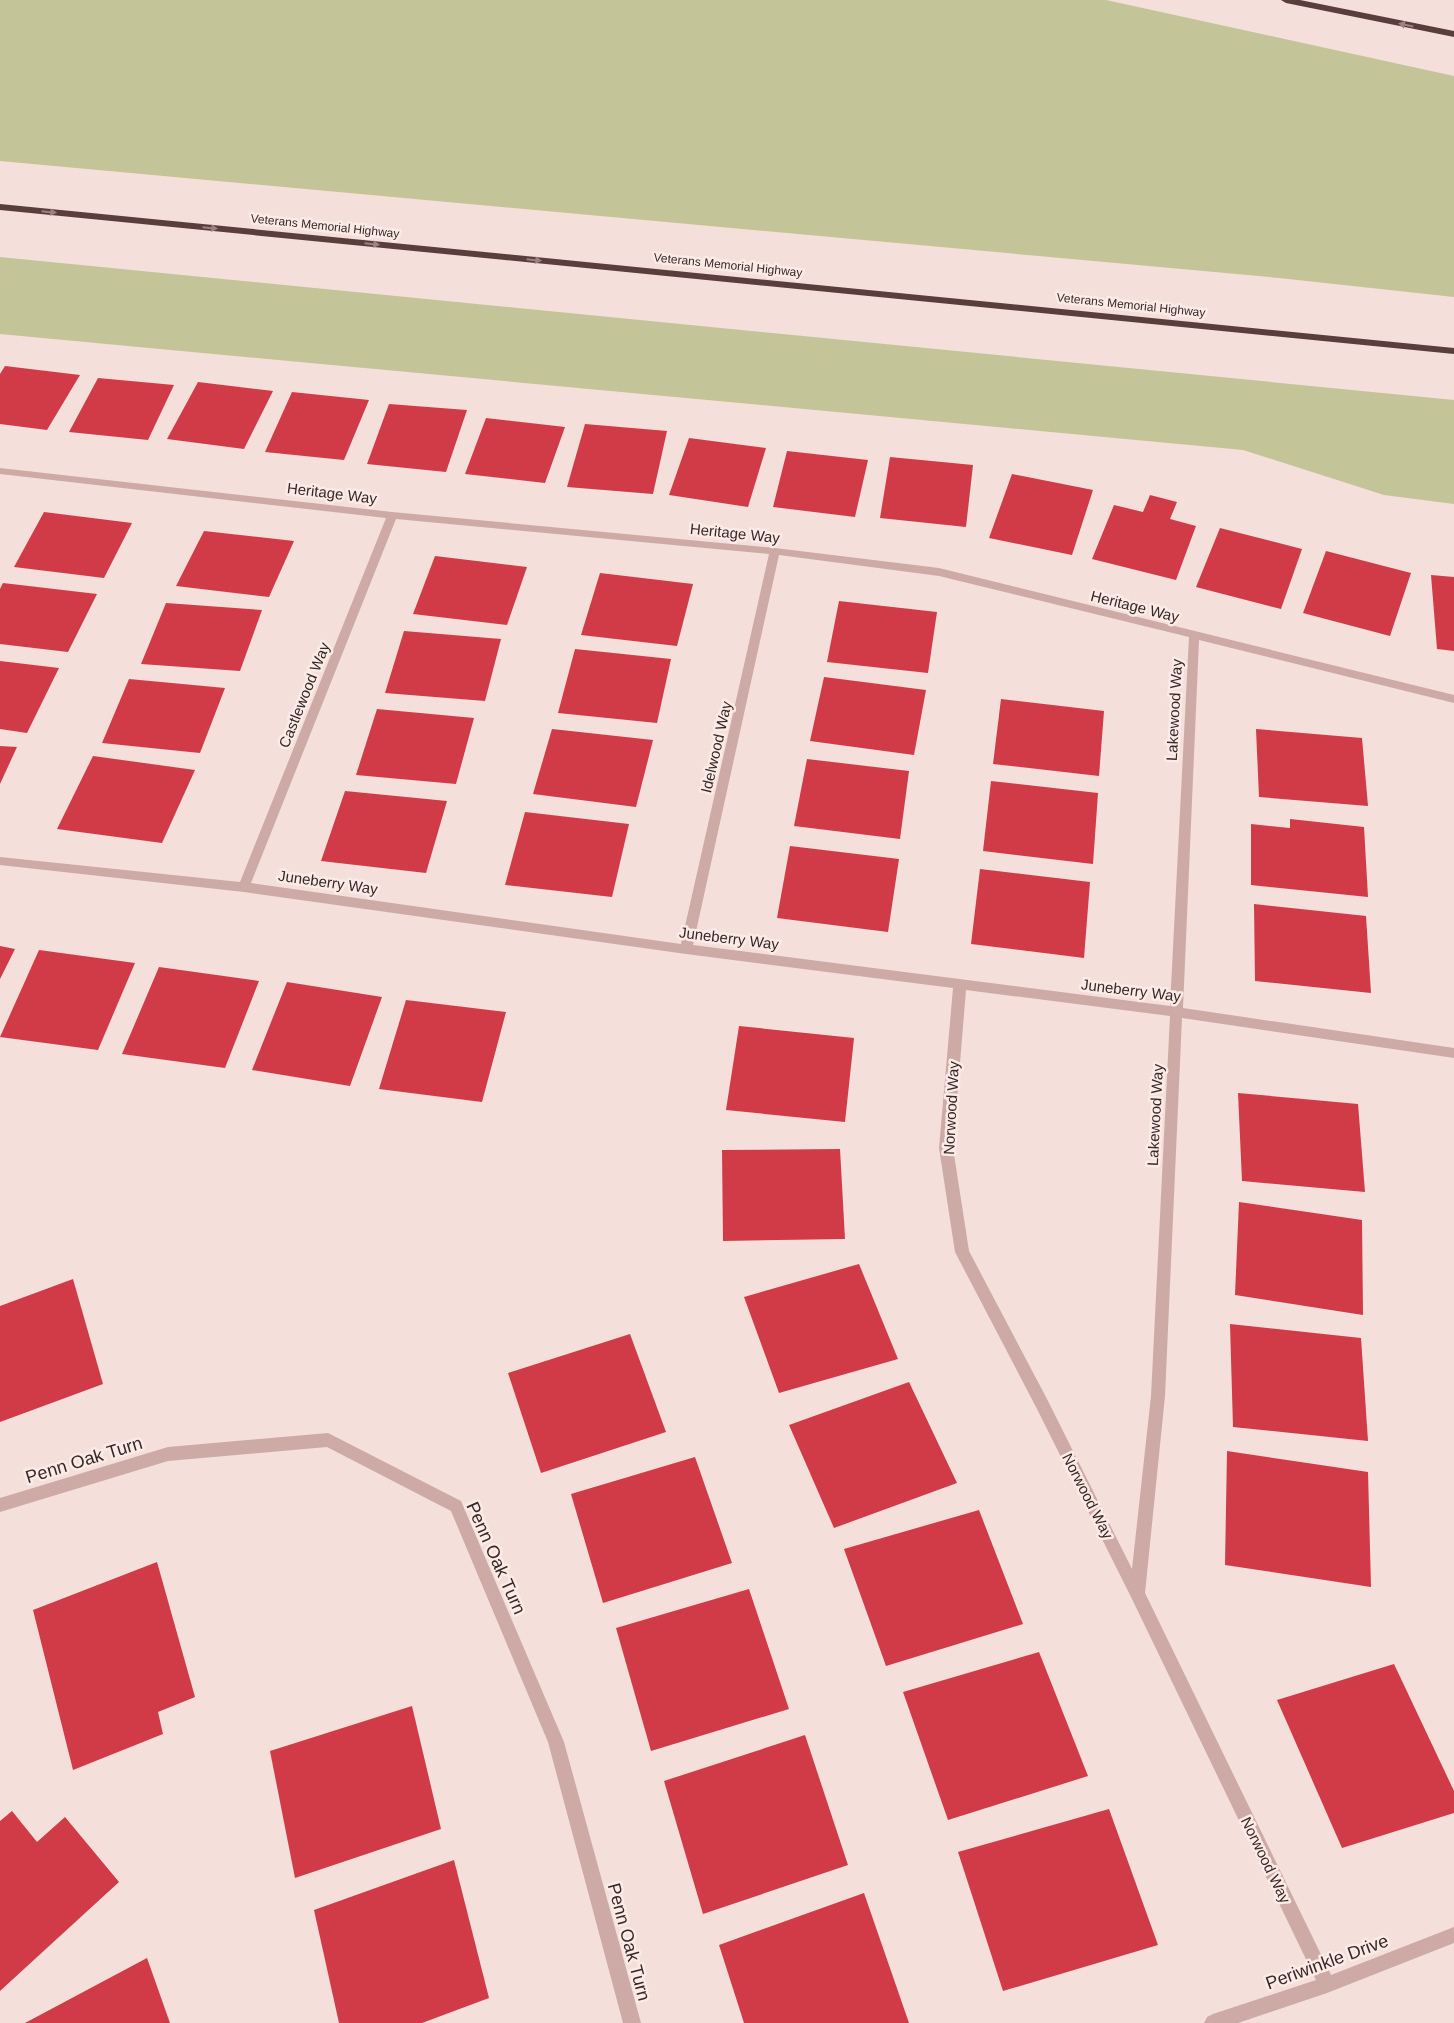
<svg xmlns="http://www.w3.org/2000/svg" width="1454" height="2023" font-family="Arial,sans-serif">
<rect width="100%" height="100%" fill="#f4dfda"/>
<g fill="#c4c499">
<path d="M0,0H1106L1454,76V297L1279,278L0,161Z"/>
<path d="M0,257L1454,400V504L1384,495L1243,450L0,334Z"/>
</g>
<g fill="#d03b47">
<path d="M5,366L80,375L47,430L0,424V374Z"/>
<path d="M98,378L174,385L148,440L69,432Z"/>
<path d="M198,382L273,391L244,449L167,439Z"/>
<path d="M292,392L369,400L344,460L265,452Z"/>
<path d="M389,404L467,410L446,472L367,464Z"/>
<path d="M486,418L565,427L545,483L465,474Z"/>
<path d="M585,424L667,431L653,494L567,487Z"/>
<path d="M689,438L766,448L748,507L669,495Z"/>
<path d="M787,451L868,460L855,517L773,507Z"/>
<path d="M890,457L973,465L966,527L880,518Z"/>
<path d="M1012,474L1093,490L1072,555L989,538Z"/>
<path d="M1150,495L1177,502L1170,519L1196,526L1176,580L1092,559L1114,505L1143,512Z"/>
<path d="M44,512L132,523L104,578L14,567Z"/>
<path d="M1220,528L1302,549L1281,609L1196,587Z"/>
<path d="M204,531L294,541L269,597L176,586Z"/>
<path d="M1326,551L1411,573L1390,636L1303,613Z"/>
<path d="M435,556L527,567L507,625L413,614Z"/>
<path d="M600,573L693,584L677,646L581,635Z"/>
<path d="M1431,575L1454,577V651L1437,649Z"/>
<path d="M3,583L97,594L68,652L0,644V589Z"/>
<path d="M839,601L937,612L928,673L827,662Z"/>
<path d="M166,603L262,610L240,671L141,664Z"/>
<path d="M404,631L501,639L485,701L385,693Z"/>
<path d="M575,649L671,659L657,723L558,713Z"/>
<path d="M0,661L59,668L27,733L0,729Z"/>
<path d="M824,677L926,690L914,755L810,741Z"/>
<path d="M129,679L225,688L200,753L102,743Z"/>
<path d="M1001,699L1104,711L1099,776L993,764Z"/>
<path d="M377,709L474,718L456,784L356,775Z"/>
<path d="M552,729L653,740L636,807L533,794Z"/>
<path d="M1256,729L1362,738L1368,806L1259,797Z"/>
<path d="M0,746L17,747L0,784Z"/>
<path d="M93,756L195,770L162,843L57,829Z"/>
<path d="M807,759L909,771L900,839L794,826Z"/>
<path d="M991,781L1098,793L1093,864L983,851Z"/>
<path d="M345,791L447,801L426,873L321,861Z"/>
<path d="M525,812L629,824L612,897L505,885Z"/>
<path d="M1290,819L1364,827L1368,897L1251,885V824L1290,828Z"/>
<path d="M790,846L899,859L888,932L777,918Z"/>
<path d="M980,869L1090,882L1084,958L971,944Z"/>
<path d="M1254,904L1366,916L1371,993L1255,981Z"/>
<path d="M0,946L15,949L0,979Z"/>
<path d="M39,950L135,963L98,1050L0,1037Z"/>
<path d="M159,967L259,981L225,1068L122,1054Z"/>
<path d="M287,982L382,997L350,1086L252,1070Z"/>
<path d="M406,1000L506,1012L482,1102L379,1089Z"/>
<path d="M739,1026L854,1038L845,1122L726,1110Z"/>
<path d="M1238,1093L1358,1104L1365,1192L1242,1181Z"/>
<path d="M840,1149L845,1239L723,1241L722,1150Z"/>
<path d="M1239,1202L1362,1220L1363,1315L1235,1295Z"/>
<path d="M859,1264L898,1359L779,1393L744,1297Z"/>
<path d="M73,1279L103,1384L0,1422V1306Z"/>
<path d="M1230,1324L1361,1338L1368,1441L1233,1427Z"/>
<path d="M630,1334L666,1432L541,1473L508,1373Z"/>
<path d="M909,1382L957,1483L834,1528L789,1425Z"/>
<path d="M1227,1451L1368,1472L1371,1587L1225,1565Z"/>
<path d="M695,1457L732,1563L603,1603L571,1494Z"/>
<path d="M979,1510L1023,1624L886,1666L844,1549Z"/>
<path d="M157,1562L195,1697L158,1712L163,1734L73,1770L33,1610Z"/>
<path d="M749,1589L789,1709L651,1751L616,1628Z"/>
<path d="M1039,1652L1088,1776L948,1820L903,1692Z"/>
<path d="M1394,1664L1454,1791V1813L1342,1848L1277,1700Z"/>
<path d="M412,1706L441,1829L295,1878L270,1751Z"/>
<path d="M805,1735L848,1865L703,1914L664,1781Z"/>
<path d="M1109,1809L1158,1945L1003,1991L958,1852Z"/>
<path d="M12,1811L37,1842L65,1817L119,1882L0,1991V1821Z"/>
<path d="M454,1860L489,1998L422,2023H339L314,1910Z"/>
<path d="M864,1893L909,2023H744L719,1945Z"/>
<path d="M147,1958L170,2023H25Z"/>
</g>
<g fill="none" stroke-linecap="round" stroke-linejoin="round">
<g fill="#cdaaa5" fill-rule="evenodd">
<path d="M0,468L392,512L775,548L939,568L1454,695V703L1199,640L1183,1008L1454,1048V1058L1182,1018L1165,1396L1145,1593L1331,1975L1454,1927V1943L1327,1993L1238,2023H1204L1207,2017L1213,2014L1316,1980L1132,1599L1037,1409L955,1252L939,1148L953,988L686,954L244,892L0,865V857L240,882L386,518L0,474ZM396,519L769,554L681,944L251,883ZM779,555L939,576L1189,637L1170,1006L693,945ZM966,990L1170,1016L1151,1396L1132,1569L1047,1399L969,1251L953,1148Z"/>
<path d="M328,1433L461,1501L564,1742L641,2023H623L548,1742L451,1511L327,1447L168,1461L0,1512V1498L168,1447Z"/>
</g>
<g fill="#5a3d3d" fill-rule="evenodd">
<path d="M1281,0H1300L1454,31V37L1286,3Z"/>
<path d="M0,204L1454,348V354L0,210Z"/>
</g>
</g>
<defs><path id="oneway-solid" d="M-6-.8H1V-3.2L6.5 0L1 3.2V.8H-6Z" transform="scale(1.25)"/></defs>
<g fill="#9a8381">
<use href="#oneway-solid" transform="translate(1406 25) rotate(-168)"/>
<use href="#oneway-solid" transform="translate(49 212) rotate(6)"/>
<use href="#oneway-solid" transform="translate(210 228) rotate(6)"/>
<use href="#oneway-solid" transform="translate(372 244) rotate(6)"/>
<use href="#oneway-solid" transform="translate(534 260) rotate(6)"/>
</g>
<g text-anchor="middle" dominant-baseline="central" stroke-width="5" stroke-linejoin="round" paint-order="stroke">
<g font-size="12" fill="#382727" stroke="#fbebe7">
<text transform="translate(325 226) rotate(6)">Veterans Memorial Highway</text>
<text transform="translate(728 265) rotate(6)">Veterans Memorial Highway</text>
<text transform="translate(1131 305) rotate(6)">Veterans Memorial Highway</text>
</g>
<g font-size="15" fill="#382727" stroke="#fbebe7">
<text transform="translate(332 493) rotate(7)">Heritage Way</text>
<text transform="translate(735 533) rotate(6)">Heritage Way</text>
<text transform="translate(1135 606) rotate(14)">Heritage Way</text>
<text transform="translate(304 695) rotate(-68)">Castlewood Way</text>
<text transform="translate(1174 710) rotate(-87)">Lakewood Way</text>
<text transform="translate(716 747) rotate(-77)">Idelwood Way</text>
<text transform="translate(328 882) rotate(8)">Juneberry Way</text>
<text transform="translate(729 938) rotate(7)">Juneberry Way</text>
<text transform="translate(1131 990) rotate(7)">Juneberry Way</text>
<text transform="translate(951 1108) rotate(-87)">Norwood Way</text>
<text transform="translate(1155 1115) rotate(-87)">Lakewood Way</text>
<text transform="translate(1088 1496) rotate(63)">Norwood Way</text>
<text transform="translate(1266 1860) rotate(64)">Norwood Way</text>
</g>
<g font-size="18" fill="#382727" stroke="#fbebe7">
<text transform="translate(84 1460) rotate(-17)">Penn Oak Turn</text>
<text transform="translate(496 1558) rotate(66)">Penn Oak Turn</text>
<text transform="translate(629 1942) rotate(75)">Penn Oak Turn</text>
<text transform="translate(1327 1962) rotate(-20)">Periwinkle Drive</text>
</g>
</g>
</svg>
